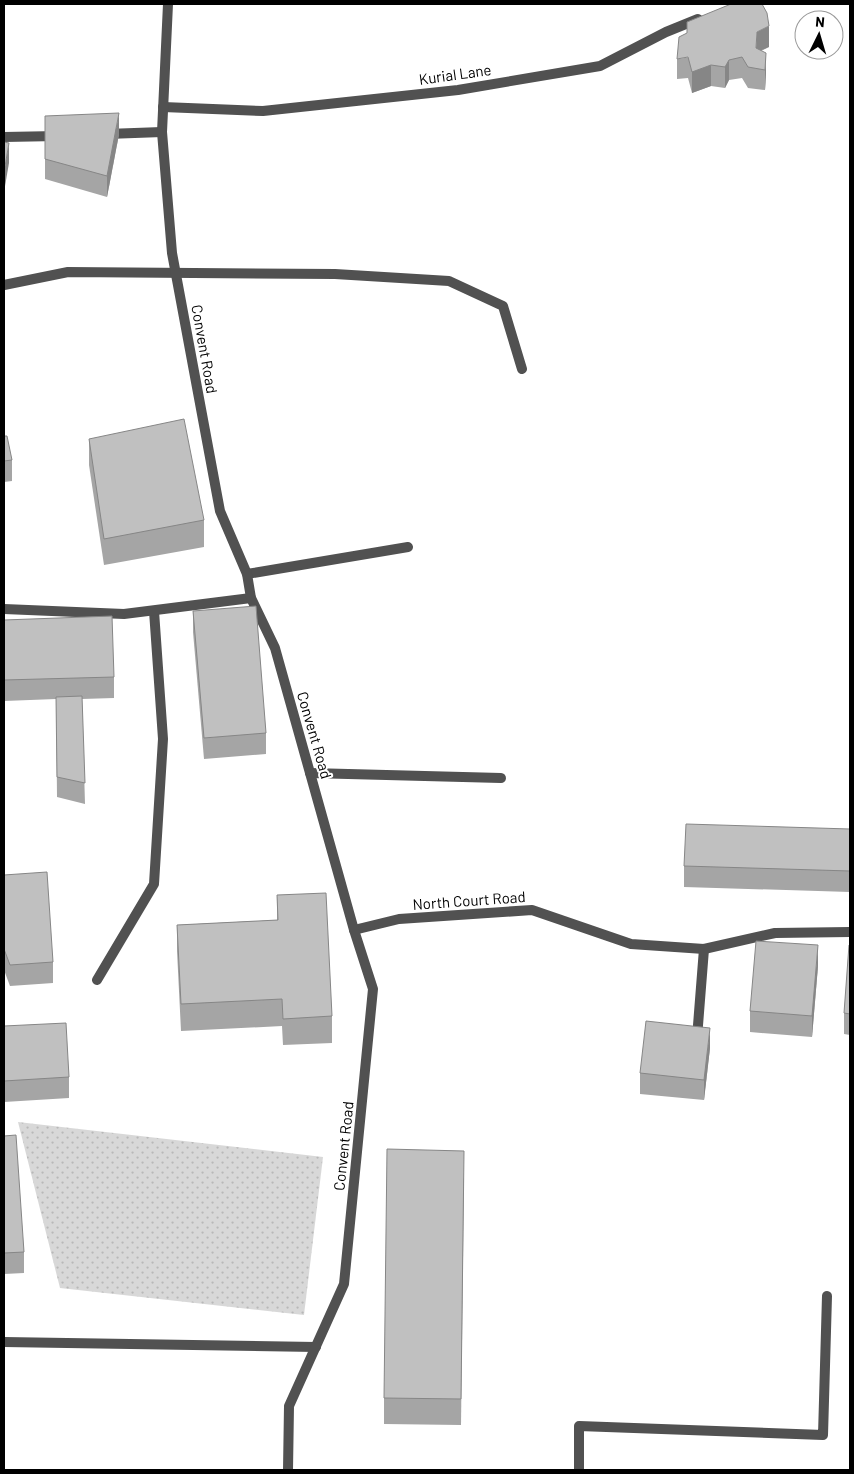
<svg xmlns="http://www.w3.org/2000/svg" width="854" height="1474" font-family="Barlow,sans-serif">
<defs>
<pattern id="park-dots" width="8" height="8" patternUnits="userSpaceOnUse" patternTransform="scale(1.25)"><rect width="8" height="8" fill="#d8d8d8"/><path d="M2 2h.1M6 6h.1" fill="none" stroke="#b8b8b8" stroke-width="1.8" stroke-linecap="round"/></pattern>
</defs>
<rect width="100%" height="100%" fill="#fff"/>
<path fill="url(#park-dots)" d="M18,1122L323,1157L304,1315L60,1288Z"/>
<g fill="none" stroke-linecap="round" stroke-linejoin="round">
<g stroke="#515151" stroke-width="10">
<path d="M247,574L408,547"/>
<path d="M310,773L501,778"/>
<path d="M97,980L154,884L163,739L154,611"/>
<path d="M579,1470V1426L823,1435L827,1296"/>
</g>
<g stroke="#515151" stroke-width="10">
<path d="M163,107L263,111L458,90L600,66L666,32L698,19"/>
<path d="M107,134L162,132"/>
<path d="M4,137L58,136"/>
<path d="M4,285L68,272L335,274L449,281L503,306L522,369"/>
<path d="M4,609L124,614L251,598"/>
<path d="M354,930L399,919L532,910L631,944L704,949L775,933L850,932"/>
<path d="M697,1038L704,949"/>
<path d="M4,1342L316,1347"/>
</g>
<path stroke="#515151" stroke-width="10" d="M168,4L162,132L172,253L220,511L247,574L251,598L275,648L354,930L373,989L344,1284L289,1406L288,1470"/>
</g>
<g fill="#a5a5a5">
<path d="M769,47L761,51L766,73L765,90L748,88L742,78L729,80L725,88L711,86L692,93L688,78L677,79V59Z"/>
<path d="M45,116L119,134L107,197L45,179Z"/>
<path d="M4,436L12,460V481L4,482Z"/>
<path d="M89,439L204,520V547L104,565L89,465Z"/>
<path d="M193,611L266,733V754L204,759L193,632Z"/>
<path d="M4,620L114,677V698L82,699L85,804L57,797L56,699L4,701Z"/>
<path d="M850,829V892L684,887V866Z"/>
<path d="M4,875L53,962V983L10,986L4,970Z"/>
<path d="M277,895L332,1016V1043L283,1045L282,1026L181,1031L177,951V925L277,920Z"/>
<path d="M850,945V1035L844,1034V1013Z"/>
<path d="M818,966L812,1037L750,1032V1011Z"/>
<path d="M4,1026L69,1077V1098L4,1102Z"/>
<path d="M710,1048L704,1100L640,1094V1073Z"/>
<path d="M4,1136L24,1252V1273L4,1274Z"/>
<path d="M464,1177L461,1425L384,1424V1398Z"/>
</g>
<g fill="#868686">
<path d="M769,26V47L757,52L756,69V48L757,32Z"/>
<path d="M766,53V73L765,90V70Z"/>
<path d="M729,60V80L725,88V67Z"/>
<path d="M711,65V86L692,93V72Z"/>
<path d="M119,113V134L107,197V176Z"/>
<path d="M9,143V163L4,192V172Z"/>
<path d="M818,945V966L812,1037V1016Z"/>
<path d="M710,1028V1048L704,1100V1080Z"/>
</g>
<g fill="#c0c0c0" stroke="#868686">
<path d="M731,4H762L767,13L769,26L757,32L756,48L766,53L765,70L748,67L742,57L729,60L725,67L711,65L692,72L688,57L677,59L679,37L687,33V22Z"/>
<path d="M119,113L107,176L45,159V116Z"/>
<path d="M4,142L9,143L4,172Z"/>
<path d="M184,419L204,520L104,539L89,439Z"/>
<path d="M4,436H7L12,460L4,461Z"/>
<path d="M256,606L266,733L204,738L193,611Z"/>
<path d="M112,616L114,677L4,680V620Z"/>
<path d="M82,696L85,783L57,777L56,697Z"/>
<path d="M686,824L850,829V871L684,866Z"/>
<path d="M47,872L53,962L10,965L4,949V875Z"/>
<path d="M326,893L332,1016L283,1019L282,999L181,1004L177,925L278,920L277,895Z"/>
<path d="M756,941L818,945L812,1016L750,1011Z"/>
<path d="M849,945H850V1014L844,1013Z"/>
<path d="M646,1021L710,1028L704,1080L640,1073Z"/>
<path d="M66,1023L69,1077L4,1081V1026Z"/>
<path d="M16,1135L24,1252L4,1253V1136Z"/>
<path d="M387,1149L464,1151L461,1399L384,1398Z"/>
</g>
<g text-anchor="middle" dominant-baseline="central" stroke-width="4" stroke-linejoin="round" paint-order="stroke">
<g font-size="15" fill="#000" stroke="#fff">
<text transform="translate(455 74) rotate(-8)">Kurial Lane</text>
<text transform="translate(205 349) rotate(80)">Convent Road</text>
<text transform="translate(315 735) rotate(74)">Convent Road</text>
<text transform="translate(469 900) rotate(-4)">North Court Road</text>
<text transform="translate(343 1146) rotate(-84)">Convent Road</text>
</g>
</g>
<rect width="854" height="1474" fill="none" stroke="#000000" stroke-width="10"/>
<g transform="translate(819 35) rotate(5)"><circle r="24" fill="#ffffff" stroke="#999999"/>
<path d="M0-4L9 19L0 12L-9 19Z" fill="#000000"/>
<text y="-8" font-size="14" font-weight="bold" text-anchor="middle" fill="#000000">N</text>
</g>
</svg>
